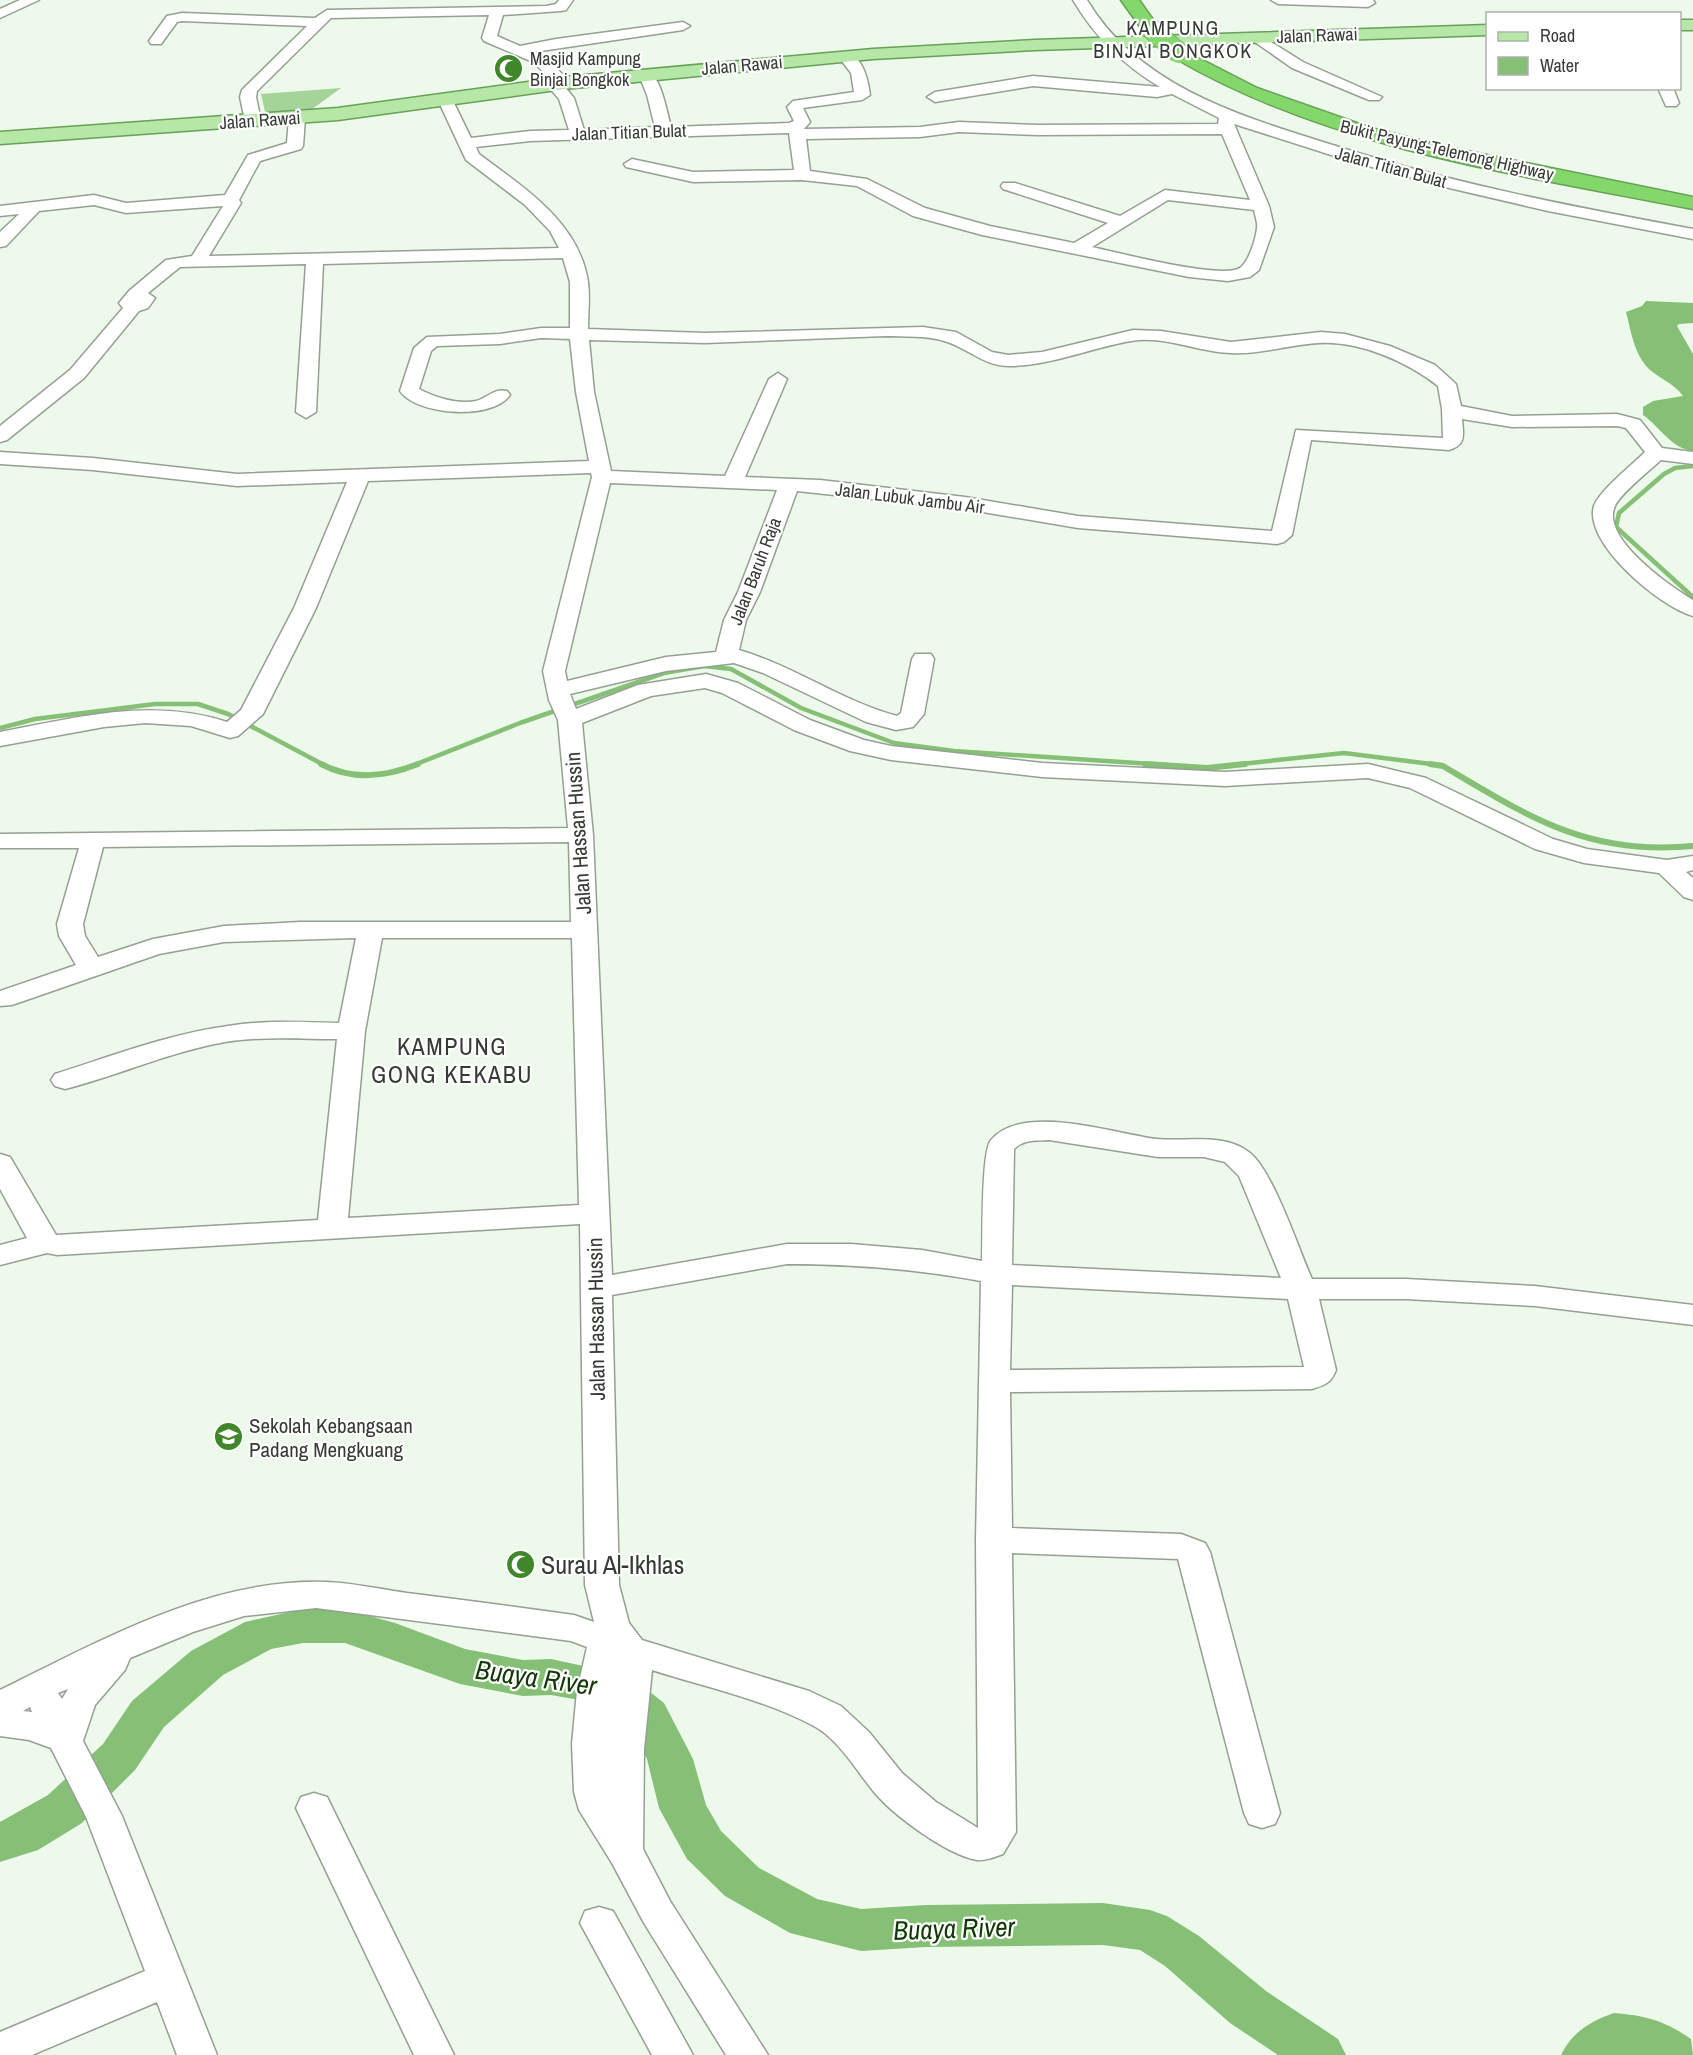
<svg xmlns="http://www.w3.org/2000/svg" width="1693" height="2055" font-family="'Archivo Narrow',sans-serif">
<rect width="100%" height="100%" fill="#edf9ea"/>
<path fill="#a5d498" d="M341,88L308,112L266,116L261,94Z"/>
<path fill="#86c076" d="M1646,301L1693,303V323L1679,324L1677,326L1693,354V451C1672,449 1660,427 1643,415V407L1653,401L1683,396C1675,384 1660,379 1649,369C1634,354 1631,331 1626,312L1642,306Z"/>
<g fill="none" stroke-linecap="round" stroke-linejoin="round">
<g stroke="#86c076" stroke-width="4.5">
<path d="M1693,466L1675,468L1664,474L1619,513L1616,527L1693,597"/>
<path d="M0,728L35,719L155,704H198L228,714L324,765"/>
<path d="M414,765L520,723L664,673L704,666L731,669L801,708L894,743L954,751L1167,765"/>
<path d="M1231,765L1344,753L1439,765"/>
</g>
<g stroke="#86c076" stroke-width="6">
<path d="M321,764C353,781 386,777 418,764"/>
<path d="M1145,764L1207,768L1245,764"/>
<path d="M1430,764L1443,766C1529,817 1588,856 1693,846"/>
</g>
<g fill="#86c076" fill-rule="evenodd">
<path d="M303,1609H345L395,1623L465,1649L523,1660L551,1659L630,1676L664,1703L693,1759L706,1805L721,1831L759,1868L817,1899L861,1909L926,1905L1103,1903L1150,1910L1167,1916L1199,1936L1266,1991L1338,2039L1346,2055H1278L1230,2023L1165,1966L1140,1950L1103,1945L926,1947L861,1951L790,1933L725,1896L687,1859L659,1808L647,1759L632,1729L602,1704L551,1695L523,1696L460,1684L345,1643H303L271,1649L223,1675L164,1727L135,1770L82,1823L38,1850L0,1862V1822L48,1795L103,1744L132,1701L191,1651L245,1622Z"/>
<path d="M1614,2013C1647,2016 1663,2020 1691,2039L1693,2055H1561C1572,2032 1591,2021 1614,2013Z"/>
</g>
<defs>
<g id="minor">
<path d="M20,0H39L0,18V9Z"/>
<path d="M559,0H573L566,10L561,11L503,15L497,36L520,46L556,39L683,22L690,26L683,30L534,52L543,56L572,83L565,87L574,98L584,130L655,127L647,95L639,75L646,71C661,74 667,113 671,127L789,123L794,121L787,107L793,101L854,92L851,73L838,56L845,52C863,56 868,79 870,95L862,100L803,108L810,122L804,129L920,127L959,122L1038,125L1218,124L1219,118L1172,94L1157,97L1033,86L935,102L927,97L935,92L1033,76L1160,87C1123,65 1095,37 1073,0H1087C1140,89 1247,118 1339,147C1455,184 1574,207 1693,229V239L1548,211L1445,187L1350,161L1234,124L1269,206L1274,227L1259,270L1250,277L1228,281L1189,277L982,235L913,216L857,186L802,180L693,182L626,167L624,164L632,159L693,172L794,170L789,133L530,141L476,147L479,154C524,188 579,222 588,282C590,297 588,314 588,329L705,333L923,327L956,332L992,352L1008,355L1042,352L1133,330L1161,331L1231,342L1321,332L1345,334L1390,346L1435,365L1456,384L1461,406L1512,416L1617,414L1640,420L1662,448L1693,452V464L1661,460C1651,469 1619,495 1615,506C1600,538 1670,586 1693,600V616C1660,607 1583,543 1594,506C1599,491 1633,464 1645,452L1626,428L1617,426L1512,427L1462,419C1463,434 1467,445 1449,450L1311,440L1292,535L1284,542L1277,544L1078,528L965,509L797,491L760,592L746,620L739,650C794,666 841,701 897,716L901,713L912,659L915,654H931L934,659L924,714L913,727L896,730L866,722L763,673L734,663L666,671L570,694L576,709L638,685L706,674L738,683L810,720L864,740L891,746L1042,763L1225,772L1368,764L1426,778L1553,839L1587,849L1667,860L1693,856V870L1686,872L1693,878V900L1684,897L1659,873L1584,863L1535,849L1410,788L1368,778L1225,786L1042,777L891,760L850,751L794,730L722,693L705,688L651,696L582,723L593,835L612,1275L787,1244H851L922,1250L982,1261C983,1241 981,1151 991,1140C1023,1102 1115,1134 1157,1139C1186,1142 1225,1132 1250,1153C1274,1173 1298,1248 1312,1279H1406L1535,1286L1693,1305V1325L1535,1306L1406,1299H1319L1336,1370C1331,1383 1325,1385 1312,1389L1010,1392L1012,1528L1181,1534L1205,1543L1210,1552L1280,1813L1275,1824L1262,1828L1249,1824L1244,1813L1178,1559L1012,1553L1016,1832L1003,1854C995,1857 985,1861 977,1860C947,1855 893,1815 874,1792C856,1770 838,1738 812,1725C763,1699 705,1687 652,1670L644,1749L643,1849L670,1901L768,2055H726L644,1923L612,1863L579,1810L574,1792L572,1744L577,1691L587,1647L571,1641L316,1608L244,1616L193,1632L130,1658L125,1670L95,1705L83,1741L122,1816L217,2055H177L157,2002L32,2055H0V2032L145,1971L86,1817L51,1748L29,1740L0,1736V1690C100,1641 210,1578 326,1582C352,1583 380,1589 407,1593C463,1600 518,1607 574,1615L594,1622L585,1585L580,1224L57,1255L47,1253L0,1265V1245L27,1238L0,1189V1154L10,1157L56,1235L318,1220L337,1039C300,1039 262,1036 225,1042C170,1052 119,1075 65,1089L55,1086L51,1080L55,1074C112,1056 169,1034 228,1026C265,1020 302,1022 339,1023L356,938L224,942L159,954L12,1005L0,1006V991L76,965L59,936L57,924L79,848H0V834L568,828L558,720L549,700L543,671L592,477L591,473L368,481L316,608L263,714L238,736L230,738L191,726L145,723L104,727L0,746V732C76,718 151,697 227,722L241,710L294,608L347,482L237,486L93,470L0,464V452L93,458L237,474L589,461L576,392L570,339L541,338L500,344L437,346L431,351L419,389C434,397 458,405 476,401C488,398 493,388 507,391L510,395C492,421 416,415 400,391L414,348L427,337L500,334L541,328H570V282L563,258L323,264L316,412L306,418L296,412L306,264L180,267L148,293L155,298L148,308L139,311L84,378L7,440L0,442V426L70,370L123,308L119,303L129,291L166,260L192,256L223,206L126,213L94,205L39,211L6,246L0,247V232L19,214L0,216V206L94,195L126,203L225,195L248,155L287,143L289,118L297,113L305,118L303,146L301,149L260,161L239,200L241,203L209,256L559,248L550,231L525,205L466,160L438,100L441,97H451L471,138L530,131L569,130L559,99L547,85L553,81L533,62L484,41L482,38L489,15L331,18L257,91L256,97L261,121L253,126L245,121L240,97L242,90L307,26L182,21L177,22L161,44H151L149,41L167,16L182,13L315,18L327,10L546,6L556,4ZM959,132L1038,135L1222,134L1250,200L1165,190L1120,216L1015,183H1003L1001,186L1003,189L1108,223L1074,243L990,226L925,208L867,179L810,171L806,139L920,137ZM1168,200L1254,210C1255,216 1258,223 1257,228C1256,239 1248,265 1238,269C1215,278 1120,253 1092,247ZM885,336C904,337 925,335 944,341C967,347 984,367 1011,366C1053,365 1090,348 1131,341C1164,335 1198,352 1230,353C1260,355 1291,344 1320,343C1360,341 1408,362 1438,386L1442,409L1443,438L1296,430L1272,531L1078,516L965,497L820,480L745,477L787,379L778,373L769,379L725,476L611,471L594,392L589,340L705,343ZM610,483L777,490L738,592L724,620L716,652L666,657L567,681L565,671ZM569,842L571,922H300L224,926L153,939L98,957L85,936L83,924L103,847ZM382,938H572L579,1205L348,1218L365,1031ZM1049,1140L1158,1157H1204L1225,1162L1239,1176L1281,1278L1012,1265L1014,1149C1024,1139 1036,1141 1049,1140ZM787,1264C853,1264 916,1269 981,1281L976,1540L978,1828L936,1802L902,1773L869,1732L841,1706L809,1691L642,1640L629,1623L619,1585L612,1295ZM1012,1285L1288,1299L1304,1367L1010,1370ZM68,1689L62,1699L58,1693ZM30,1707L32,1712L23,1711Z"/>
<path d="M1271,0H1373L1375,3L1368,7L1278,4Z"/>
<path d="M1257,33L1303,62L1382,97L1379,100H1369L1292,68L1252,40L1250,37Z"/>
<path d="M1658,88H1673L1679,103L1676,106H1666Z"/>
<path d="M314,1793L327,1797L454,2055H414L296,1808L301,1797Z"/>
<path d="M599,1907L613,1911L693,2055H652L580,1923L585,1911Z"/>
</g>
<g id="major">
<rect x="1680" y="20" width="13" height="10"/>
<path d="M1488,25V35L1035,50L873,59L564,89L338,120L0,144V132L338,108L564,77L873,49L1035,40Z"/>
</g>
<g id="highway">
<path d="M1121,0H1139L1159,28L1156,32H1144Z"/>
<path d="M1179,48L1257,88L1371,128L1443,146L1693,197V209C1516,174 1330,149 1173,57L1170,53Z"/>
</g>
</defs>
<use href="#minor" stroke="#95a092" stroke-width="3"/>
<use href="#major" stroke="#68a058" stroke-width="3"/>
<use href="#highway" stroke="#68a058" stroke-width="3"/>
<use href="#minor" fill="#fff" fill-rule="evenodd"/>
<use href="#major" fill="#b5e7a6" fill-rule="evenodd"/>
<use href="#highway" fill="#83d76b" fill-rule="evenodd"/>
<defs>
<path id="highway-bridge" d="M1150,28L1179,53"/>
</defs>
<use href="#highway-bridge" stroke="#68a058" stroke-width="21" stroke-linecap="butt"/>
<use href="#highway-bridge" stroke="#83d76b" stroke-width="20"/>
</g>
<defs>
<symbol id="mosque-disc" viewBox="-11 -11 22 22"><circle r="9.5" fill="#40862a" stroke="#fff"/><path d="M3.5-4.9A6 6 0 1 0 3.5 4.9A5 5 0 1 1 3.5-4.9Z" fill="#fff"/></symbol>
<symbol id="school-disc" viewBox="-11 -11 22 22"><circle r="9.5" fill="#40862a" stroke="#fff"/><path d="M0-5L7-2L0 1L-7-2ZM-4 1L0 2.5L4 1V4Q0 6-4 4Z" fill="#fff"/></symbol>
</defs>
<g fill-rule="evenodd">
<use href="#mosque-disc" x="492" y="52" width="33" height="33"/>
<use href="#school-disc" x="212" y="1420" width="33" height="33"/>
<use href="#mosque-disc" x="504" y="1548" width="33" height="33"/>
</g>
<g text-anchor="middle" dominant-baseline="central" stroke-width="4.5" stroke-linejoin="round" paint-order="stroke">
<g font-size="18" fill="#363b35" stroke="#fff">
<text transform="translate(1317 35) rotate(-2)">Jalan Rawai</text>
<text transform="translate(742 65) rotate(-5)">Jalan Rawai</text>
<text transform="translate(260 120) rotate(-4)">Jalan Rawai</text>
<text transform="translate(629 132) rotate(-2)">Jalan Titian Bulat</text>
<text transform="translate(1447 150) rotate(13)">Bukit Payung-Telemong Highway</text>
<text transform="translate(1391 167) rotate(15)">Jalan Titian Bulat</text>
<text transform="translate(910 498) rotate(7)">Jalan Lubuk Jambu Air</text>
<text transform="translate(755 571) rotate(-69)">Jalan Baruh Raja</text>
</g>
<g font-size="18" fill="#363b35" stroke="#fff" text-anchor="start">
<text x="530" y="58">Masjid Kampung<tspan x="530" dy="21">Binjai Bongkok</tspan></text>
</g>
<g font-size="20" letter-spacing="1.5" fill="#363b35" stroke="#fff">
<text x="1173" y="27">KAMPUNG<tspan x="1173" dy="23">BINJAI BONGKOK</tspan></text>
</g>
<g font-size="21" fill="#363b35" stroke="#fff">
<text transform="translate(578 833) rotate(-94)">Jalan Hassan Hussin</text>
<text transform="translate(596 1319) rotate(-91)">Jalan Hassan Hussin</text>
</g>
<g font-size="21" fill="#363b35" stroke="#fff" text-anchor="start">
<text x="249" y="1425">Sekolah Kebangsaan<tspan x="249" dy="24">Padang Mengkuang</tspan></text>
</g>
<g font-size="24" letter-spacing="1.5" fill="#363b35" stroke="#fff">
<text x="452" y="1046">KAMPUNG<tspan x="452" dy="28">GONG KEKABU</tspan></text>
</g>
<g font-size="26" fill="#363b35" stroke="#fff" text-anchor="start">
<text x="541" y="1564">Surau Al-Ikhlas</text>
</g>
<g font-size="27" font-style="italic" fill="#123905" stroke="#fff">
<text transform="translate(536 1677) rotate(8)">Buaya River</text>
<text transform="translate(954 1928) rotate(-2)">Buaya River</text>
</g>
</g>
<rect x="1486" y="12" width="195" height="78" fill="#ffffff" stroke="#afb1ae" stroke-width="1.5"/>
<rect x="1498" y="32" width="30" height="9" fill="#b5e7a6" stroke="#afb1ae" stroke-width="1.5"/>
<text x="1540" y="42" font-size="18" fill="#363b35">Road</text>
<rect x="1498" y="57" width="30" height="18" fill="#86c076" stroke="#afb1ae" stroke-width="1.5"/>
<text x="1540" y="72" font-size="18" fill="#363b35">Water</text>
</svg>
